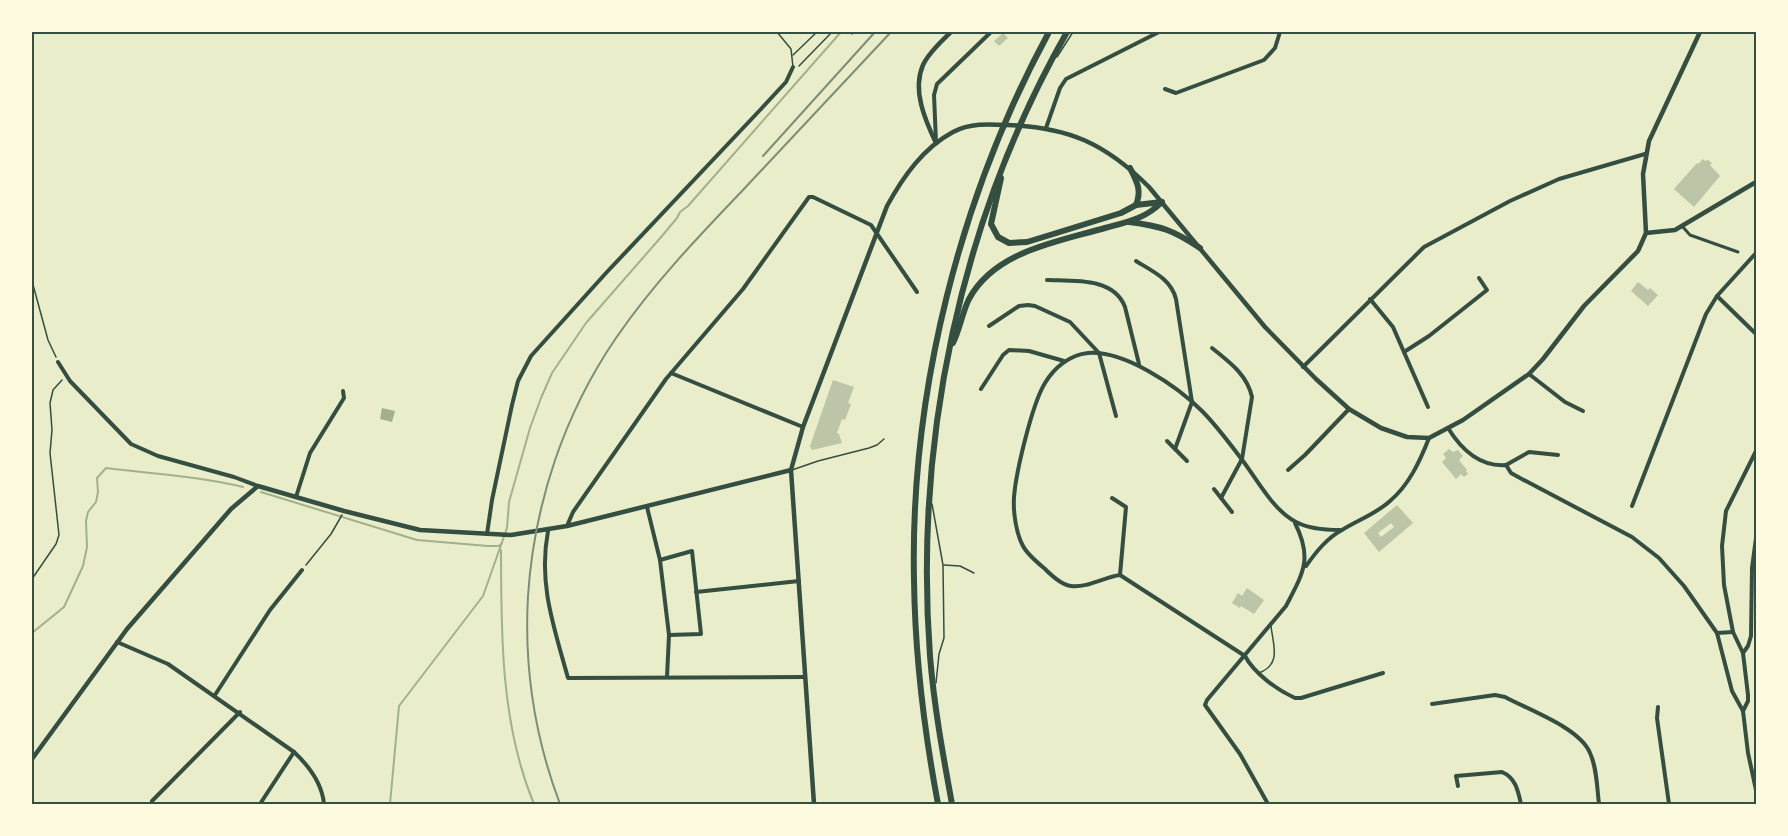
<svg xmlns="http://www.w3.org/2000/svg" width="1788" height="836" font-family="Inter,sans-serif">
<rect width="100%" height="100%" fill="#e9edc9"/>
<path fill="#a3b18a" d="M382,408L395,411L392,422L380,419Z"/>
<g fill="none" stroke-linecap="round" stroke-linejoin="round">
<g stroke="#a3b18a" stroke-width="2">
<path d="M261,492L417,540L488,546H499L502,543"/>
<path d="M501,550C501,636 501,725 534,804"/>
<path d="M32,633L64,607L83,566L87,547L86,521L88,512L96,502L98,492L97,478L106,468C152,474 198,476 243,487"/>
<path d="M390,804L399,706L483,596L507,528L509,502L530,428L541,398L552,373L586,323L662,236L677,218L680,212L688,206L841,32"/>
</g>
</g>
<g fill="#bcc5a7" fill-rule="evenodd">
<path d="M1003,33L1008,38L999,46L994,41Z"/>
<path d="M1703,159L1705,161L1708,160L1712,163L1710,165L1720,176L1694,207L1674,189L1697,163L1698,164Z"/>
<path d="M1638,282L1648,290L1650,288L1658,295L1648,306L1631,291Z"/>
<path d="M833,380L854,387L848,403L851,404L845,420L842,419L837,433L839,434L842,443L812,450L810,446Z"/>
<path d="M1449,449L1453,452L1458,450L1463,456L1459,460L1467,470L1466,471L1468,474L1464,477L1461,474L1456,479L1442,462L1446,458L1443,454Z"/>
<path d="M1397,505L1413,523L1379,552L1364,533ZM1391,523L1394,527L1381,537L1378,533Z"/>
<path d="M1247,588L1264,600L1254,614L1241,606L1240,608L1232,603L1238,593L1242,596Z"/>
</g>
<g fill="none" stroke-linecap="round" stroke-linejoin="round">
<g stroke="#344e41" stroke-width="1.5">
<path d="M850,32L852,34L855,32"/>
<path d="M799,66L832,32"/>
<path d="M32,281L48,340L56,357"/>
<path d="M306,565L331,534L342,515"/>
<path d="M32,579L56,544L59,535L50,453L52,430L50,403L53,390L62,380"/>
</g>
<g stroke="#344e41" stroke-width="1.5">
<path d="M777,32L791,49L793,67"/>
<path d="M793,55L817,32"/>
<path d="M1057,57L1073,32"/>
<path d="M792,470L818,461L869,448L877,445L884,439"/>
<path d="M932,504L943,565L944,638L939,654L936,683"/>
<path d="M944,565L960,566L974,573"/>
<path d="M1259,673C1282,664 1273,645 1271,626"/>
</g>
<path stroke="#344e41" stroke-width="3" d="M1682,226L1690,235L1738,252"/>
<g stroke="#344e41" stroke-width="4">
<path d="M1165,89L1176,93L1264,60L1275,48L1280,32"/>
<path d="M1046,128L1060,88L1066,79L1159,32"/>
<path d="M936,142L934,95L937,84L991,32"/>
<path d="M1136,261C1152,271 1171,279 1176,299L1192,402L1175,449"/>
<path d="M1047,280C1073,281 1114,277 1125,307L1139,364"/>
<path d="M1717,296L1756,334"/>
<path d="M1370,299L1393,327L1428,407"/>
<path d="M989,326L1019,306L1028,305L1035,306L1070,322L1099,353L1116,416"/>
<path d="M1212,348C1229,362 1247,374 1252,397L1242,459L1221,498"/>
<path d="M1404,352L1429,336L1487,290L1479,278"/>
<path d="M58,362L70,381L131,444L158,456L234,477L258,486"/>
<path d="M1303,367L1424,247L1510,201L1559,179L1645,154"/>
<path d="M671,373L803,427"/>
<path d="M1529,374L1565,402L1583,411"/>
<path d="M981,389L1003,355L1009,350L1029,351L1064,361"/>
<path d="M1448,428C1461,449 1480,467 1506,465L1511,473L1520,478L1632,537L1659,558L1684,586L1717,633L1732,691L1743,711L1748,753L1756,790"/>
<path d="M1167,441L1187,461"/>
<path d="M1506,465L1529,452L1558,455"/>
<path d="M1288,470L1305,455L1349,409"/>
<path d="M1214,489L1232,512"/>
<path d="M296,497L310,453L344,398L343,391"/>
<path d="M1112,498L1126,507L1120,575"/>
<path d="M1632,506L1706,314L1717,296L1756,253"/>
<path d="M647,507L660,560L669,635L667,677"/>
<path d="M567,526L573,512L666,379L743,289L809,197H813L871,225L917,292"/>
<path d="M1340,530C1326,530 1309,529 1296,522C1273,510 1258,481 1243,461C1230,444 1217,426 1202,411C1177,386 1124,350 1088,353C1069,355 1054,368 1045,383C1032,404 1016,472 1014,497C1013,512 1016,533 1023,546C1027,554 1038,563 1045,569C1052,576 1062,585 1071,586C1088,588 1104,577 1120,575L1245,656C1254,673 1277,690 1295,698H1301L1383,673"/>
<path d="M548,531C538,584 554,627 568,678L805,677"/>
<path d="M487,534L492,500L512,405L518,381L531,356L606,273L761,109L786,82L793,67"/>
<path d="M660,560L692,551L701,634L669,635"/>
<path d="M1306,566C1316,552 1327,538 1342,530C1358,520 1376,514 1390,501C1409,485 1420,461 1429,438"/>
<path d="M696,592L799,581"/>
<path d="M1717,633L1733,632"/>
<path d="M117,642L168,664L294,752C309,766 322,783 324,804"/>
<path d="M1743,653L1748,646L1751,636L1752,568L1756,538"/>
<path d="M215,695L270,610L302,570"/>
<path d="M1432,704L1495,695L1505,697C1529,710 1580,728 1590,753C1597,768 1597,788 1599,804"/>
<path d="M1658,707L1657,718L1669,804"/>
<path d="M1743,711L1748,701V695L1743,653L1733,632L1724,585L1722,546L1726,511L1756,451"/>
<path d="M1458,786L1456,776L1502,772C1516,778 1518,791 1521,804"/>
<path d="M152,801L240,712"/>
<path d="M260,804L294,752"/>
<path d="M1268,804L1240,754L1205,705L1207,700L1286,606C1303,573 1313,559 1295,523"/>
</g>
<g stroke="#344e41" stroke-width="4.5">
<path d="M936,143C925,120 912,90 923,65C929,52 942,41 951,32"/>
<path d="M1646,233L1675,230L1756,182"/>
<path d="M32,759L127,629L231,509L258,486L344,511L420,530L511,535L567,526L791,470"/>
<path d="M814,804L791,470L803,427L887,206C903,177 923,148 953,132C970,123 988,124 1007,125C1068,127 1105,143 1149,187L1265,327L1316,379L1349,409L1381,428L1407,437L1429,438L1463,420L1529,374L1543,359L1584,306L1638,251L1646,233L1643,174L1649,141L1700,32"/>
</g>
<g stroke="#344e41" stroke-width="6">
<path d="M1130,168C1137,182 1142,190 1136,205"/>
<path d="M1001,178L991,224L998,237L1009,243L1027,242L1050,235L1121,213L1136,205L1162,202"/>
<path d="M1129,222C1161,226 1173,230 1200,248"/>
<path d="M953,343C960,329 962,313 969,299C995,251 1057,242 1105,228C1127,222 1145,219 1162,202"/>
<path d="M938,804C924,730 915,655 914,580C910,392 960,196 1049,32"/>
<path d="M952,804C943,755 934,706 930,656C914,441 960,220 1067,32"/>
</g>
<g stroke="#7c8e77" stroke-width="2">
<path d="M763,156L875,32"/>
<path d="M560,804C535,738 524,666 528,596C534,504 564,414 616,338C653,284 698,237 743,190C792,137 842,85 891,32"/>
</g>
</g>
<rect width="1788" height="836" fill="none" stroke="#fefae0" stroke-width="66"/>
<rect x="33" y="33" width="1722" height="770" fill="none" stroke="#344e41" stroke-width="2"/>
</svg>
